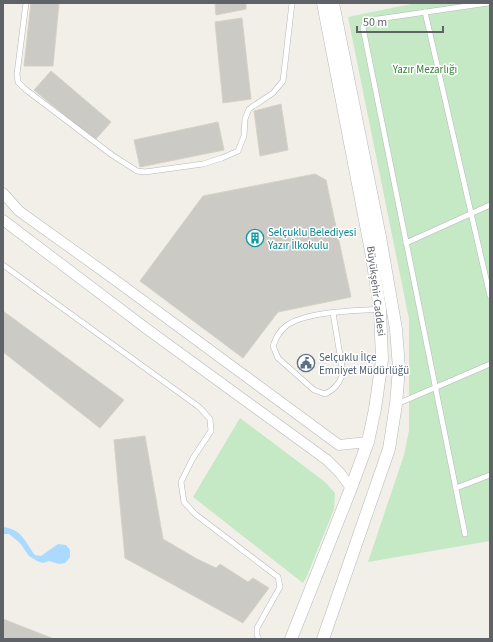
<svg xmlns="http://www.w3.org/2000/svg" width="493" height="642" font-family="'Source Sans 3',sans-serif">
<rect width="100%" height="100%" fill="#f1efe8"/>
<g fill="#c5e8c5">
<path d="M416,3H490V541L368,562L404,455L409,430V319L348,17Z"/>
<path d="M240,418L325,482L335,493L334,509L307,576L303,583L193,497Z"/>
</g>
<path fill="#aadaff" d="M3,527C22,529 25,542 35,555L41,556L58,544L66,545L70,550V557L65,563L59,564L49,561L43,563L37,561L29,556L20,543L9,534H3Z"/>
<g fill="#cccac5" stroke="#d6d1c6">
<path d="M31,3H59L53,66H24Z"/>
<path d="M215,3H246V9L216,15Z"/>
<path d="M242,18L251,99L223,103L215,22Z"/>
<path d="M51,71L111,122L95,140L34,90Z"/>
<path d="M281,104L288,150L260,156L254,111Z"/>
<path d="M218,122L224,150L140,167L134,140Z"/>
<path d="M315,174L326,180L351,297L278,312L243,358L140,281L203,196Z"/>
<path d="M3,311L124,400L100,428L3,352Z"/>
<path d="M145,436L163,539L197,559L216,568L220,564L248,582L253,578L269,588L243,623L125,558L114,440Z"/>
<path d="M3,619L54,639H3Z"/>
</g>
<g fill="none" stroke-linecap="round" stroke-linejoin="round">
<defs>
<g id="service">
<path d="M26,3L17,74L18,82L25,89L112,155L137,171L145,172L203,164L222,158L238,151L244,136L245,119L249,109L273,93L283,81L292,3"/>
<path d="M425,12L490,296"/>
<path d="M406,243L490,205"/>
<path d="M3,265L199,407L210,419L211,431L193,458L181,482L184,502L195,514L278,577L280,587L257,628V635L259,639"/>
<path d="M333,313L343,373C339,384 335,389 325,394L314,390L278,358L273,346C276,338 279,331 286,326C306,311 355,311 380,309"/>
<path d="M397,404L490,364"/>
<path d="M456,488L490,475"/>
<path d="M465,534L363,28L365,23L378,19L488,3"/>
</g>
<g id="minor">
<path d="M3,193L19,211L111,277L339,445L368,442"/>
<path d="M3,220L147,329L327,460L340,473L351,488"/>
</g>
<g id="tertiary">
<path d="M291,639L351,488L368,442L375,409L382,360L380,309L371,251L323,3"/>
<path d="M323,639L389,449L396,404L399,368L396,329L380,237L333,3"/>
</g>
</defs>
<use href="#service" stroke="#b5b8bc" stroke-width="6"/>
<use href="#minor" stroke="#b5b8bc" stroke-width="11"/>
<use href="#tertiary" stroke="#b5b8bc" stroke-width="13"/>
<use href="#service" stroke="#fff" stroke-width="5"/>
<use href="#minor" stroke="#fff" stroke-width="10"/>
<use href="#tertiary" stroke="#fff" stroke-width="12"/>
</g>
<defs>
<symbol id="building-ring" viewBox="-11 -11 22 22"><circle r="9.5" fill="#fff" stroke="#0f9aa8" stroke-width="1.5"/><path d="M-4-6H4V6H1V3H-1V6H-4ZM-2.5-4.3h1.7v1.8h-1.7ZM.8-4.3h1.7v1.8H.8ZM-2.5-1h1.7V.8h-1.7ZM.8-1h1.7V.8H.8Z" fill="#0f9aa8"/></symbol>
<symbol id="civic-ring" viewBox="-11 -11 22 22"><circle r="9.5" fill="#fff" stroke="#5c6f8a" stroke-width="1.5"/><path d="M-.6-6.5H3V-4.5H.6V-3L4-1V1h2V6H-6V1h2V-1L-.6-3ZM-1.2 2.5V6h2.4V2.5Z" fill="#5c6f8a"/></symbol>
</defs>
<g fill-rule="evenodd">
<use href="#building-ring" x="245" y="228" width="20" height="20"/>
<use href="#civic-ring" x="296" y="353" width="20" height="20"/>
</g>
<g text-anchor="middle" dominant-baseline="central" stroke-width="3" stroke-linejoin="round" paint-order="stroke">
<g font-size="11" fill="#348238" stroke="#fff">
<text x="425" y="69">Yazır Mezarlığı</text>
</g>
<g font-size="11" fill="#0d838f" stroke="#fff" text-anchor="start">
<text x="268" y="232">Selçuklu Belediyesi<tspan x="268" dy="13">Yazır İlkokulu</tspan></text>
</g>
<g font-size="11" fill="#5f6368" stroke="#fff">
<text transform="translate(376 291) rotate(83)">Büyükşehir Caddesi</text>
</g>
<g font-size="11" fill="#4e5e75" stroke="#fff" text-anchor="start">
<text x="319" y="357">Selçuklu İlçe<tspan x="319" dy="13">Emniyet Müdürlüğü</tspan></text>
</g>
</g>
<rect width="493" height="642" fill="none" stroke="#5f6368" stroke-width="8"/>
<path d="M357 26v6h86v-6" fill="none" stroke="#5f6368" stroke-width="2"/>
<text x="363" y="26" font-size="12" fill="#5f6368" stroke="#ffffff" stroke-width="3" paint-order="stroke">50 m</text>
</svg>
